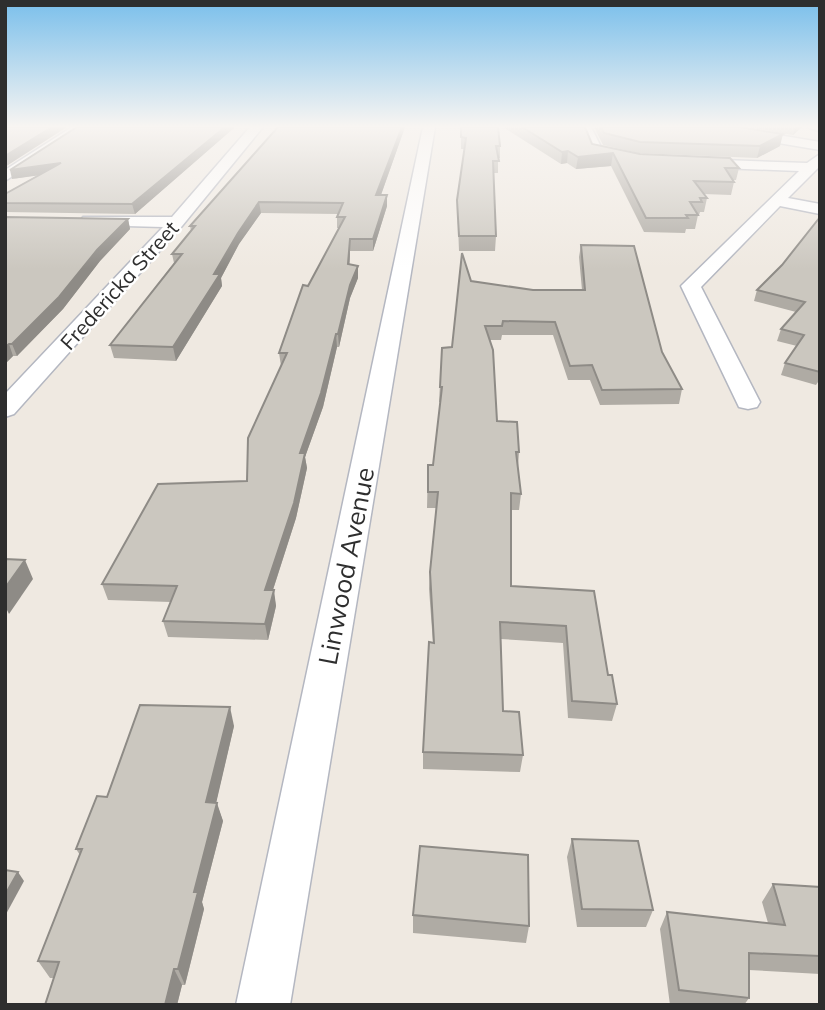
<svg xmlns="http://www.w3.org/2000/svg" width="825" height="1010" font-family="Mulish,sans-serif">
<rect width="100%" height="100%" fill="#efe9e1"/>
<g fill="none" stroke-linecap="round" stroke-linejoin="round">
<defs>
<path id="service" d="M809,127H820V131L810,128Z"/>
<g id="minor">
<path d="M72,127H87L5,181V170Z"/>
<path d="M250,127H263L182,226L14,414L5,417V394L163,227L89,225L83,223L81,220L83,217H172Z"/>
<path d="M423,127H435L290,1005H236Z"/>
<path d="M579,127H591L601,147L634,155L636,158L629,162L591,153Z"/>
<path d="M701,127H730L820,142V150L707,131Z"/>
<path d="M820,154V166L788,198L820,204V214L780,206L701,287L760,402L757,407L748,409L739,407L681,286L799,171L696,167L689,163L696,159L807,163Z"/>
</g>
</defs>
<use href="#service" stroke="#b4b7c1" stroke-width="4"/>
<use href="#minor" stroke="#b4b7c1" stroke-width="3"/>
<use href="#service" fill="#fff" fill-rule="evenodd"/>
<use href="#minor" fill="#fff" fill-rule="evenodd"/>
</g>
<g fill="#afaba4">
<path d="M235,127L135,214L5,212V194L38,175L12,179Z"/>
<path d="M278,127H405L381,195H387V206L373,251H350L349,264L358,266V278L350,298L339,347H337L323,407L305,457L307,468L296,518L273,590L276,606L268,640L168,637L163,621L171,602L108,600L102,584L247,481L281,366L279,353L308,286L339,228H337V217L338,214L261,213L239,244L221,278L222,286L176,361L114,358L110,345L174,263L172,254L191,231L190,226Z"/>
<path d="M461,127L500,146V158H498V173H493L496,236L495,251H459L457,200L465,149H461Z"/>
<path d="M503,127H585L592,144L640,154L739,168L736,180H733L734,182L731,195L704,194L707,198L704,212H700L699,215H698L695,229H686L685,233L644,232L611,166L576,169L567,163L561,164Z"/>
<path d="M594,127H739L780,146L757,158L638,153L603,145Z"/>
<path d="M748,127H802L793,135Z"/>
<path d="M5,217L128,219L130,229L100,261L63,309L17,356H13L5,364Z"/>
<path d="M820,217V379L816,385L781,375L785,363L797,346L777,341L781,329L796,312L754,301L757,290L782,265Z"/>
<path d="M581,245L662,352L682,389L679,404L600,405L590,380H568L553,335H502L501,340H490L497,421L519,452L518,467L521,494L519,510H511V586L594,591L608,675L617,704L612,721L568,718L563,643L501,639L503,711L523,755L520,772L423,769V752L433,643L429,589L430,572L436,508H427L428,465H433L440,402H439L442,348L452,347L471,281L533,290H582L579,257Z"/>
<path d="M234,726L216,802L223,821L202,902L204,909L185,985H182L177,1005H45L54,978H50L38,961L80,855L76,849L107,797Z"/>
<path d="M572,839L653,910L646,927H577L567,857Z"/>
<path d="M773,884L820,887V974L749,970V998L744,1005H670L660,929L667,912L768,923L762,902Z"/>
<path d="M413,915L529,926L526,943L413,933Z"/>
</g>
<g fill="#8e8b86">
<path d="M52,127H67L5,167V156Z"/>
<path d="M225,127H235L135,214L132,204Z"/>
<path d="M402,127H405L377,206L376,195Z"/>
<path d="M795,127H802L793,135Z"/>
<path d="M783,134L780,146L757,158L760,146Z"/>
<path d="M568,151L567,163L561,164L562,152Z"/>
<path d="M613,153L611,166L576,169L578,157Z"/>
<path d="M61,163L63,172L12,179L10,170Z"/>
<path d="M387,195V206L373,251V239Z"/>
<path d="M259,202L261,213L239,244L221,278L222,286L176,361L173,347L238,233Z"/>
<path d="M128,219L130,229L100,261L63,309L17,356L12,344L97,250Z"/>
<path d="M350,239V251L349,276L348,264Z"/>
<path d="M358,266V278L350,298L339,347L338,334L350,285Z"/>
<path d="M336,334L337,347L323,407L305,457L307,468L296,518L268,605L265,590L300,453Z"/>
<path d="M9,344L13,356L5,364V347Z"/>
<path d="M25,560L33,579L9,614L5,606V588Z"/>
<path d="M274,590L276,606L268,640L265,624Z"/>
<path d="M230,707L234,726L212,821L206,802Z"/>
<path d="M217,803L223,821L202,902L204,909L185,985L178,969L194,892Z"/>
<path d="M18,872L24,881L5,916V895Z"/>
<path d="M174,969L182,985L177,1005H165Z"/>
</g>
<g fill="#cbc7bf" stroke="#8e8b86" stroke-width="2">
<path d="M5,127H52L5,156Z"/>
<path d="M77,127H225L132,204L5,203V194L61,163L10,170Z"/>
<path d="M278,127H402L376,195H387L373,239H350L348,264L358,266L350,285L338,334H336L321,393L300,453H305L294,503L265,590H274L265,624L163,621L177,586L102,584L158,484L247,481L248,438L287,353H279L303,285L308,286L345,217H337L343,203L259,202L238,233L214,274H220L173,347L110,345L182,254H172L195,226H190Z"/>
<path d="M461,127H498L500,146H496L499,161H493L496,236H459L457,200L466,138L461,137Z"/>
<path d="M522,127H585L592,144L640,154L730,158L739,168H725L734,182L694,181L707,198H700L702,202H690L698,215H686L688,218H646L613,153L578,157L568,151L562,152Z"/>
<path d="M601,127H739L783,134L760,146L640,142L604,133Z"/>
<path d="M5,217L128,219L97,250L59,297L12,344H9L5,347Z"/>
<path d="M820,217V372L785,363L804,335L781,329L805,302L757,290L782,265Z"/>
<path d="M581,245L634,246L662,352L682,389L602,390L592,365L570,366L555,322L503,321L502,326H485L493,350L497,421L517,422L519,452H516L521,494L511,493V586L594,591L608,675H612L617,704L572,701L566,626L500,622L503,711L519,712L523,755L423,752L429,642L434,643L430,572L438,492H428V465H433L442,387H440L442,348L452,347L462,253L471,281L533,290H585Z"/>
<path d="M5,559L25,560L5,588Z"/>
<path d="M140,705L230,707L206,802L217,803L194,892H198L178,969H174L165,1005H45L59,962L38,961L82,849H76L97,796L107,797Z"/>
<path d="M572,839L638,841L653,910L582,909Z"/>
<path d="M420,846L528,855L529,926L413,915Z"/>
<path d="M5,870L18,872L5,895Z"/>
<path d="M773,884L820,887V956L749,953V998L679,990L667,912L785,925Z"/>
</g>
<linearGradient id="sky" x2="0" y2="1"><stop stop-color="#7abfeb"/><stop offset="0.47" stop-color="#f8f5f2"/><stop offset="1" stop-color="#f8f5f2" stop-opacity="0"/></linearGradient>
<rect width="825" height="269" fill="url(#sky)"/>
<g text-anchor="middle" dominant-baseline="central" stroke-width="5" stroke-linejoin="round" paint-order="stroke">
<g font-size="21" fill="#2e2e2e" stroke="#fff">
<text transform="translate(119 285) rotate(-48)">Fredericka Street</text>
</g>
<g font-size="26" fill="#2e2e2e" stroke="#fff">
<text transform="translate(346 566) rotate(-79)">Linwood Avenue</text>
</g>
</g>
<rect width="825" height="1010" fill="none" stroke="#2e2e2e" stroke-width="14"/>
</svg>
